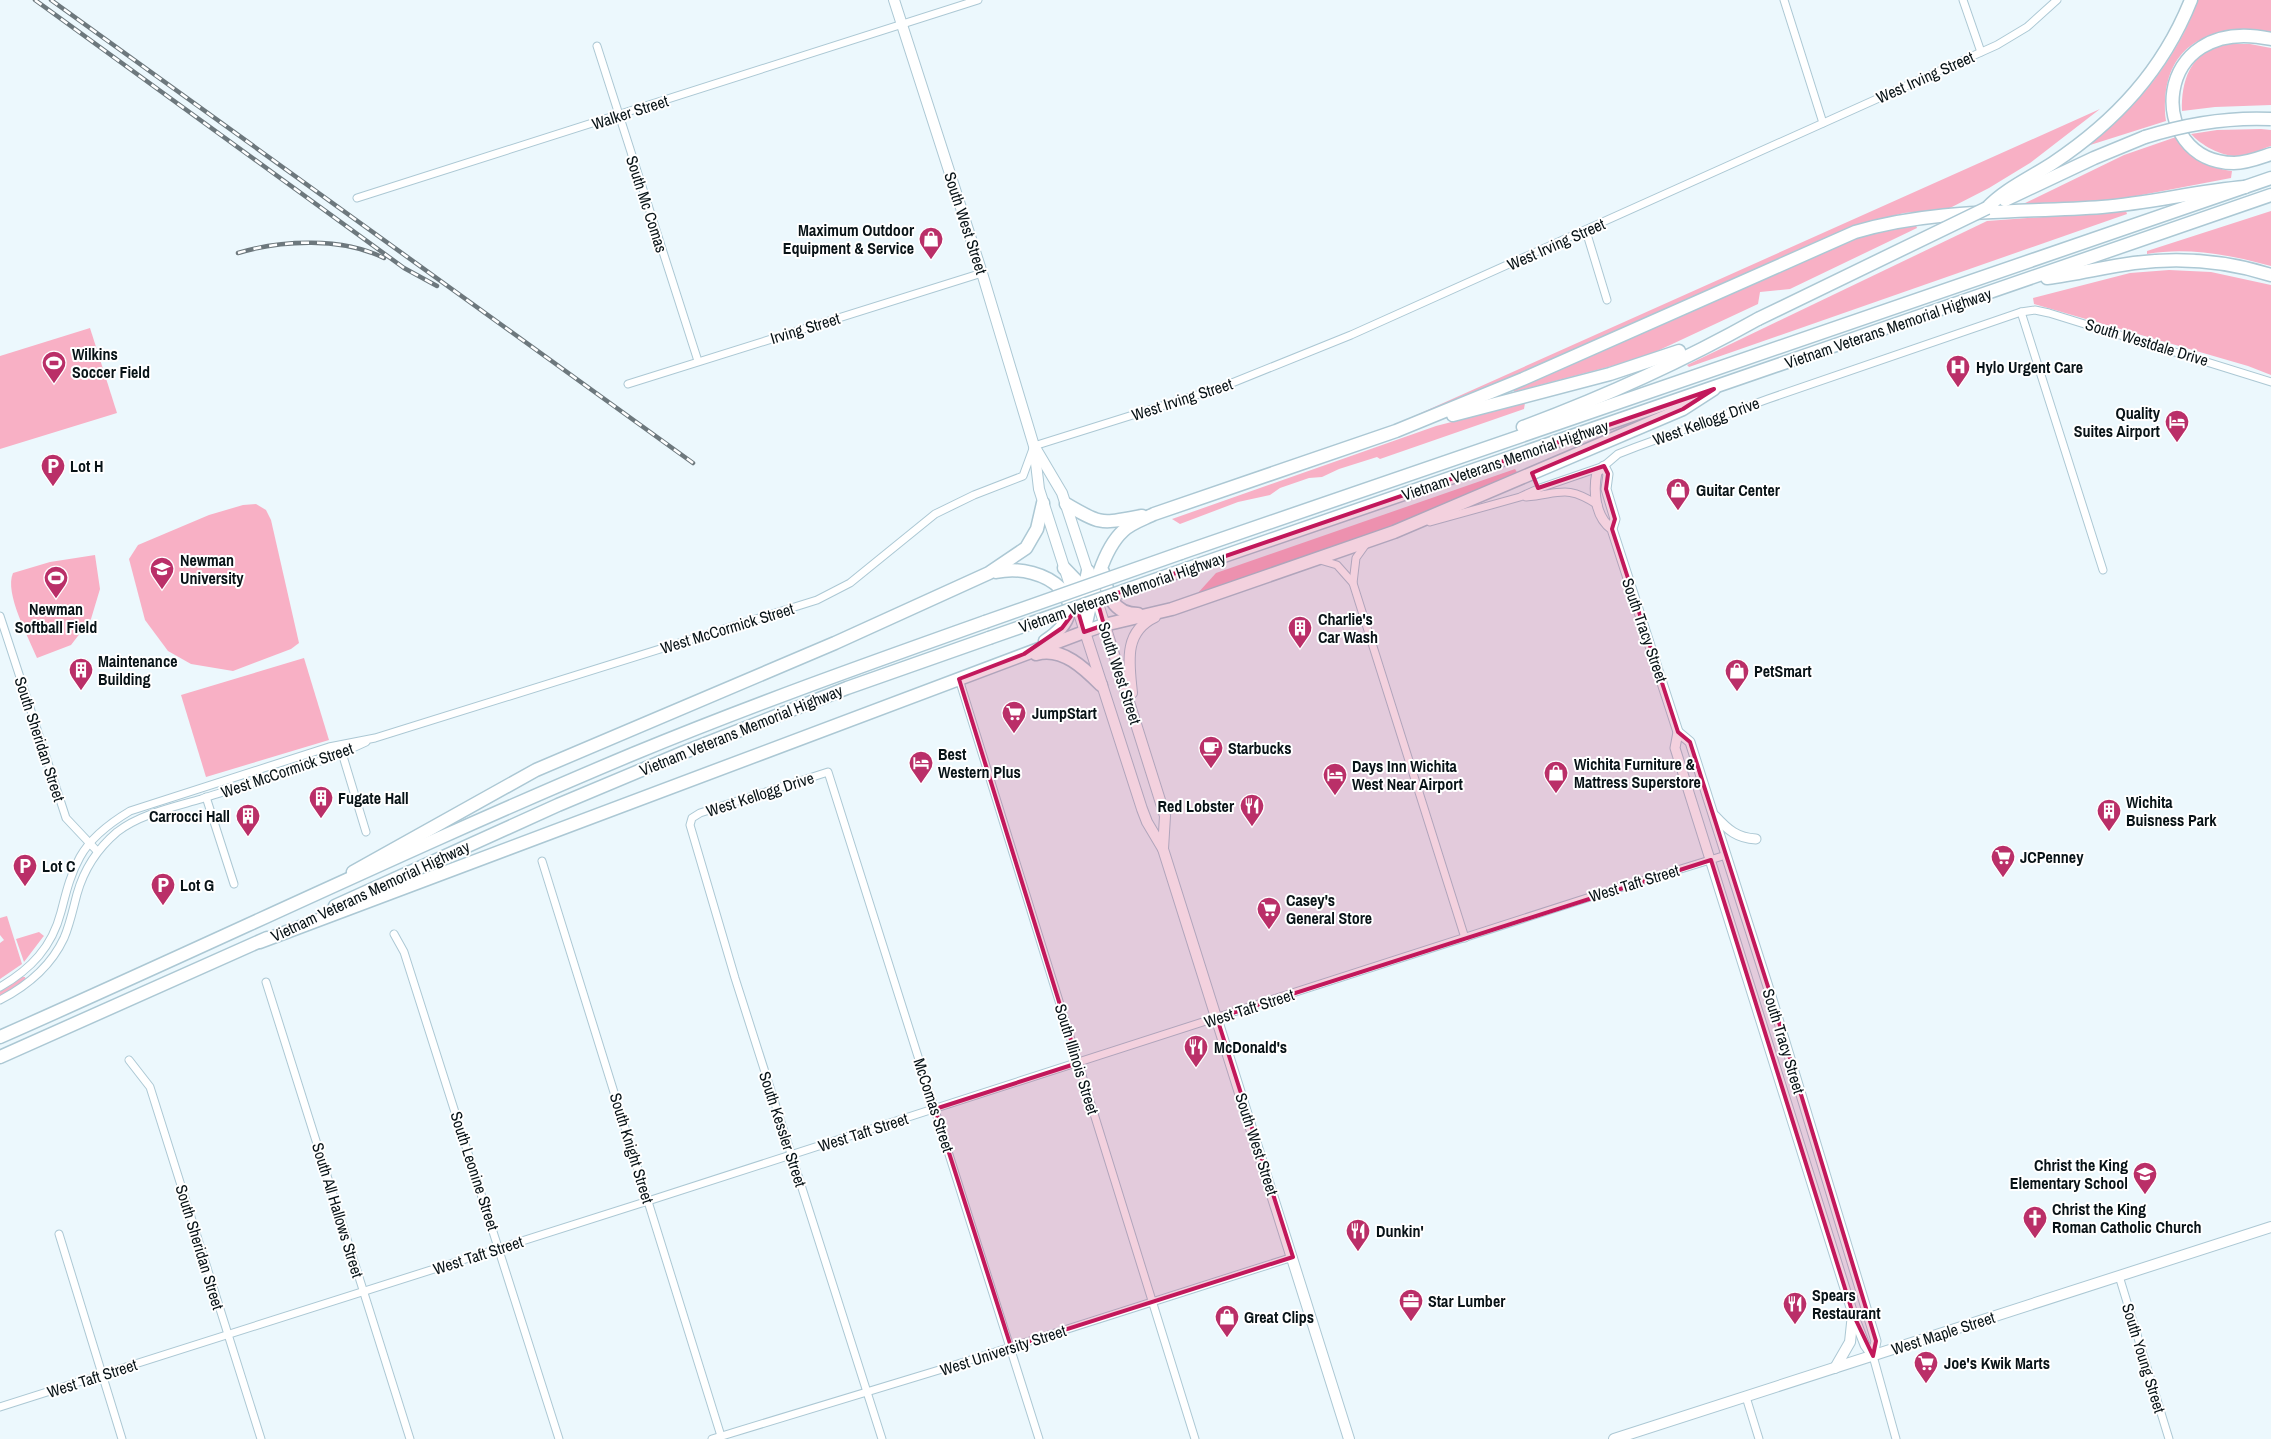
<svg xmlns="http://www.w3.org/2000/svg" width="2271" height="1439" font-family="'Archivo Narrow',sans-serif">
<rect width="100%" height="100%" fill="#ecf8fd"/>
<g fill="#f8b0c5">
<path d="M2198,0H2271V34C2205,21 2158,49 2166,121L2087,146C2137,108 2177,59 2198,0Z"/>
<path d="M2250,44L2271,48V105L2215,107L2182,111C2181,82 2190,52 2223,45C2232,43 2241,44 2250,44Z"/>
<path d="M2100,109L2030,163L1989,188L1948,209L1904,213L1866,223L1820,240L1470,396L1394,425Z"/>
<path d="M2261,129L2271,130V146C2261,149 2251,155 2241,156C2224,158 2202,146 2191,134L2217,130Z"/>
<path d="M2176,137C2194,157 2205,167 2232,171L2231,178L2110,201L2023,204L2124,155Z"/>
<path d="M2126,211L2127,214L1689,367L1687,365L1987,221Z"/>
<path d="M2271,211V266C2231,255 2188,247 2147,254V251Z"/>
<path d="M1915,223L1917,228L1790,289L1760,292L1758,304L1653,353L1612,366L1514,392V389L1858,237Z"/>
<path d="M2169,270L2211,272L2271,285V375L2248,366L2034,304L2033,298L2130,273Z"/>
<path d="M90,328L117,413L0,449V356Z"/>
<path d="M1525,403L1524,409L1380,459L1377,457L1339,469L1322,477L1309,478L1280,488L1270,495L1238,502L1180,524L1172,519L1436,426Z"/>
<path d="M1515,469L1518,474L1415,518L1197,594L1216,573Z"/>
<path d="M256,504L266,510L271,520L299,643L291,649L233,671L191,664L168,651L145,620L129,559L138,545L209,515L243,505Z"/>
<path d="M95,555L100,589L91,619L71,645L37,658C29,638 4,593 13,573L50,562Z"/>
<path d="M304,658L329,740L206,777L181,695Z"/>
<path d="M7,916L22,964L0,979V943L4,940L0,935V918Z"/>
<path d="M39,932L44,936L43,937L24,962L16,939Z"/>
<path d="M22,977H25L26,980L0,996V990Z"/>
</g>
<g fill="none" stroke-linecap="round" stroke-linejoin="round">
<defs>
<g id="minor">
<path d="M1784,0L1823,123"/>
<path d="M1963,0L1981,52"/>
<path d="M597,46L698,361"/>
<path d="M357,198L978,0"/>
<path d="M1586,231L1607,300"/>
<path d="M2021,312L2103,570"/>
<path d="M628,384L982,273"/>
<path d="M1526,497C1560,494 1566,484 1598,505"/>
<path d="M1430,522L1520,497L1540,488L1604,466L1618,454L1636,447L1768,399L2021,312L2035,310L2049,313L2271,382"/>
<path d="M1320,560L1337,565L1353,583L1465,938"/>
<path d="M1353,583L1356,558L1366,544"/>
<path d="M0,616L66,818L97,851"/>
<path d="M959,679L1195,1439"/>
<path d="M342,753L366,832"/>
<path d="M206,797L234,884"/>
<path d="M542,861L721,1436"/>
<path d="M394,934L404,952L559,1439"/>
<path d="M266,982L410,1439"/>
<path d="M0,987C31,969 52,947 61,912C66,893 70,875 80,857C91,837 110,823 130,811L329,747L375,738L817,600L850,583L935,514L974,495L1023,476L1034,446L1222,387L1351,335L1997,45L2027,27L2057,0"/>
<path d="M0,1000C27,986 51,966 64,938C70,924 73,909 77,894C84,869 97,849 117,832C140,814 174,807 201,799C257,781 313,767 366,742"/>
<path d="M129,1060L150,1087L261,1439"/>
<path d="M59,1234L122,1439"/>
<path d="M2119,1276L2169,1439"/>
<path d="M1873,1356L1896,1439"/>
<path d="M1746,1397L1759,1439"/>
<path d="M0,1407L648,1201L1587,898L1726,855"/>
<path d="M712,1439L939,1370L1293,1257"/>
<path d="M882,1439L735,978L690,825L692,818L700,813L828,772L1039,1439"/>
</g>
<g id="tertiary">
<path d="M1612,529L1615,519L1606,489L1608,474L1604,466L1597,472C1593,491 1595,517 1612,529L1678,732L1675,748L1853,1314L1865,1345L1873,1356"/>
<path d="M1678,732L1690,742L1771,996L1876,1341L1873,1356"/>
<path d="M1715,816C1728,830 1737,838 1756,839"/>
</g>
<g id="secondary">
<path d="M894,0L982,273L1034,446L1039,489L1142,809L1147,822L1163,849L1349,1439"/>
<path d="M1036,449L1062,493L1090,578"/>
<path d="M1095,594L1165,816L1163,849"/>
<path d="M1132,693C1129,663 1123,632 1155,617"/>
<path d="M1835,1368L1850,1342L1853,1314"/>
<path d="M1614,1439L2271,1227"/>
</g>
<g id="motorway">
<path d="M2271,39C2150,13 2144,162 2234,163C2247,163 2259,158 2271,154"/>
<path d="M2005,200L2094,158L2145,137"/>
<path d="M1987,208C2005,189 2030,178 2053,163C2116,121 2163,70 2191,0"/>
<path d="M2047,278C2077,274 2105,267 2134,263C2180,257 2227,261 2271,275"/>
<path d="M1453,415L1610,374L1679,351"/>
<path d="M1523,427C1604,397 1683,361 1758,319"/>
<path d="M1066,504C1103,526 1101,523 1142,516"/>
<path d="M1181,553L2271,178"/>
<path d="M1064,568L1090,595"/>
<path d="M1189,568L2271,195"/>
<path d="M996,572C1045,561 1103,604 1045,641"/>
<path d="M1103,572C1107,593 1112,614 1138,614"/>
<path d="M1083,594L1088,571"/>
<path d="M1084,632C1091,602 1100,552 1123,531C1131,523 1144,519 1154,514L1396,431L1523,379L1855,232C1935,208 2020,213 2102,207C2151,203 2197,191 2245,187"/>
<path d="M1036,654C1062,646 1085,669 1101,685"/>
<path d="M353,872L536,770L835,643L989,573L1026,548L1037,529L1043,503"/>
<path d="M335,906L558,805L682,753L847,688L989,638"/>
<path d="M260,942L1084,632L1104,625L1172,609L1394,532L1683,409L1714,389"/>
<path d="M0,1037C211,944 420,843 633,754C749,706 867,664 985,622"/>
<path d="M0,1057L267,938"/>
</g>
</defs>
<use href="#minor" stroke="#acc8d4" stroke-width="9"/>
<use href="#tertiary" stroke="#acc8d4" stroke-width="11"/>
<use href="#secondary" stroke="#acc8d4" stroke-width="12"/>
<use href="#motorway" stroke="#acc8d4" stroke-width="15"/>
<use href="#minor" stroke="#fff" stroke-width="7"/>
<use href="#tertiary" stroke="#fff" stroke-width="9"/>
<use href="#secondary" stroke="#fff" stroke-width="10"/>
<use href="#motorway" stroke="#fff" stroke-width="12"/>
<defs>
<g id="rail">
<path d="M35,0L404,268L437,286"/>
<path d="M51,0L693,463"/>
<path d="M238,253C281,240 342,237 384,258"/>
</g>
</defs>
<use href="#rail" stroke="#6d787d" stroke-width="4.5"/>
<use href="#rail" stroke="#fff" stroke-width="2.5" stroke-dasharray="8" stroke-linecap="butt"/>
<defs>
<g id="motorway-bridge">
<path d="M2145,137C2186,124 2228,117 2271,119"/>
<path d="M1758,319L1987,208"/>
<path d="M985,622L1181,553"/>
<path d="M989,638L1189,568"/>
</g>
</defs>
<use href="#motorway-bridge" stroke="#acc8d4" stroke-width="15" stroke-linecap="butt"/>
<use href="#motorway-bridge" stroke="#fff" stroke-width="12"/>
</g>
<path fill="#c2185b" fill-opacity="0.2" stroke="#c2185b" stroke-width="4" stroke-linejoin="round" d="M1714,389L1683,409L1532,473L1538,488L1604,466L1608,474L1606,489L1615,519L1612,529L1678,732L1690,742L1771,996L1876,1341L1873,1356L1853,1314L1711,860L1217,1018L1293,1257L1011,1347L935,1109L1078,1063L959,679L1024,654L1062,628L1077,608L1084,632L1104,625L1097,600Z"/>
<defs>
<symbol id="shop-pin" viewBox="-11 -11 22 30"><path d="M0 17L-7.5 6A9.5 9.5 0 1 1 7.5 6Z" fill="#ba2f68" stroke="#fff"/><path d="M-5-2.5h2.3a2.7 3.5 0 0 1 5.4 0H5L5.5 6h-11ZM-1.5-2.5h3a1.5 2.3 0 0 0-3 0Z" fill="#fff"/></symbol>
<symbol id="stadium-pin" viewBox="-11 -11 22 30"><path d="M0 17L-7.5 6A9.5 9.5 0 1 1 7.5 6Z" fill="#ba2f68" stroke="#fff"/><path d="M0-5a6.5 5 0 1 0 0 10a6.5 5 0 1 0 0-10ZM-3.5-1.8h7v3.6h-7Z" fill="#fff"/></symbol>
<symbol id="hospital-pin" viewBox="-11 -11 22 30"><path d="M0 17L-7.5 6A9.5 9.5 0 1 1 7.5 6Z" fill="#ba2f68" stroke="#fff"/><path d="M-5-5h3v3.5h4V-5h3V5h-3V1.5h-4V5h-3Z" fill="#fff"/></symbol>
<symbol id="hotel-pin" viewBox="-11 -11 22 30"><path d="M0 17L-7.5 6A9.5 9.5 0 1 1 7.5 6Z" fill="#ba2f68" stroke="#fff"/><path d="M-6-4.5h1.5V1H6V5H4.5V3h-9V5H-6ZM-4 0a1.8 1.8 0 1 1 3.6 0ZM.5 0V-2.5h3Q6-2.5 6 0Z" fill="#fff"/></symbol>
<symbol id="parking-pin" viewBox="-11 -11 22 30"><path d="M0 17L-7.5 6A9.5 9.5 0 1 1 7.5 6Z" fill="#ba2f68" stroke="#fff"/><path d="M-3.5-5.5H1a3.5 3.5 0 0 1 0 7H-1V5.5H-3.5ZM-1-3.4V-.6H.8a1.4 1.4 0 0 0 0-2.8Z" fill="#fff"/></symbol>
<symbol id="university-pin" viewBox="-11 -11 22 30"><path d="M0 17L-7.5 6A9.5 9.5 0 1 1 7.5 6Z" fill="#ba2f68" stroke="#fff"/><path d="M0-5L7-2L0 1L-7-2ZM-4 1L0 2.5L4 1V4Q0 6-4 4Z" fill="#fff"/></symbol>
<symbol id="building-pin" viewBox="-11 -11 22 30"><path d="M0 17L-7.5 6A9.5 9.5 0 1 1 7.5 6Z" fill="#ba2f68" stroke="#fff"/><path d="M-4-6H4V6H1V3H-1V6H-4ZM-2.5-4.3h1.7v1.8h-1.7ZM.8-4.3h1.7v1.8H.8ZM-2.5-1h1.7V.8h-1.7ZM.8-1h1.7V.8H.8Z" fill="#fff"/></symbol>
<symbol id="supermarket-pin" viewBox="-11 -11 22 30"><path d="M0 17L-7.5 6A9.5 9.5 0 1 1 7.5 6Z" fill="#ba2f68" stroke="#fff"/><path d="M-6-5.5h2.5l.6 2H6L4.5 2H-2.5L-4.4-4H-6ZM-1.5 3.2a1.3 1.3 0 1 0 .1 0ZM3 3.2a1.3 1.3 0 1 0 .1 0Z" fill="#fff"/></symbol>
<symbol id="cafe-pin" viewBox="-11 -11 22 30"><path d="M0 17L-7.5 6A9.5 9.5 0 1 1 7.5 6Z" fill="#ba2f68" stroke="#fff"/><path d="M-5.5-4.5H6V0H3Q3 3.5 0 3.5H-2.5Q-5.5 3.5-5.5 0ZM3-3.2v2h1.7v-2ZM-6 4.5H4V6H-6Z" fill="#fff"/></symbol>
<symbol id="restaurant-pin" viewBox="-11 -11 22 30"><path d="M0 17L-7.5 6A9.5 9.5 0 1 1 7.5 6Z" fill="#ba2f68" stroke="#fff"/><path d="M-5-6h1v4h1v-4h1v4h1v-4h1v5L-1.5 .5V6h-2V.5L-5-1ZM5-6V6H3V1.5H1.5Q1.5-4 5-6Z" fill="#fff"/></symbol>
<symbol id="school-pin" viewBox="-11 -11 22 30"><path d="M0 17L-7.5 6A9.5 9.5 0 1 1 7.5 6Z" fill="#ba2f68" stroke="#fff"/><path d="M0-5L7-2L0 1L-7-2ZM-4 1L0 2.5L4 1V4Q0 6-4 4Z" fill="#fff"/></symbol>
<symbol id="church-pin" viewBox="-11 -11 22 30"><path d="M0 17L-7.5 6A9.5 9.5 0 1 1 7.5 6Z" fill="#ba2f68" stroke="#fff"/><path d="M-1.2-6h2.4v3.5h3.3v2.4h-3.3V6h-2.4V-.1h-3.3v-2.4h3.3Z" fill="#fff"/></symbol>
<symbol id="office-pin" viewBox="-11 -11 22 30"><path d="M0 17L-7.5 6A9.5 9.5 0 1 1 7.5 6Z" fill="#ba2f68" stroke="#fff"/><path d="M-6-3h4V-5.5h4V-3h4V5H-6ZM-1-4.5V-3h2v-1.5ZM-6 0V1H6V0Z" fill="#fff"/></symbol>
</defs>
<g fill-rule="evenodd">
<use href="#shop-pin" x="917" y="225" width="28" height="38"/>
<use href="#stadium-pin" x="40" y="349" width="28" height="38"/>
<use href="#hospital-pin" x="1944" y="353" width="28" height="38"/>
<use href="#hotel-pin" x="2163" y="408" width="28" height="38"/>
<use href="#parking-pin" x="39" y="452" width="28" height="38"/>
<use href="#shop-pin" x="1664" y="476" width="28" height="38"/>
<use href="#university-pin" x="148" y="555" width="28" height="38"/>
<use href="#stadium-pin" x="42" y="564" width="28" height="38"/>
<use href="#building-pin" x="1286" y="614" width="28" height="38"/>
<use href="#building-pin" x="67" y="656" width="28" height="38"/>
<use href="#shop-pin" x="1723" y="657" width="28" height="38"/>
<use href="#supermarket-pin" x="1000" y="699" width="28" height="38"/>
<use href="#cafe-pin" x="1197" y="734" width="28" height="38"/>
<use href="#hotel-pin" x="907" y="749" width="28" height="38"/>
<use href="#shop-pin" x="1542" y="759" width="28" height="38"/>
<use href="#hotel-pin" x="1321" y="761" width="28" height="38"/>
<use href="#building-pin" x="307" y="784" width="28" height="38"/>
<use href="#restaurant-pin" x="1238" y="792" width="28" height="38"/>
<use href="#building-pin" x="2095" y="797" width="28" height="38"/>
<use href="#building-pin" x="234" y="802" width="28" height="38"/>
<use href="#supermarket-pin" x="1989" y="843" width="28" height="38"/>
<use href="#parking-pin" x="11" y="852" width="28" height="38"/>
<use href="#parking-pin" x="149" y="871" width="28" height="38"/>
<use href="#supermarket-pin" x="1255" y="895" width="28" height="38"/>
<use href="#restaurant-pin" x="1182" y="1033" width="28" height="38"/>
<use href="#school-pin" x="2131" y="1160" width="28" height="38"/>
<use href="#church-pin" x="2021" y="1204" width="28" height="38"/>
<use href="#restaurant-pin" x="1344" y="1217" width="28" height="38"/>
<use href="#office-pin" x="1397" y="1287" width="28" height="38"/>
<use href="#restaurant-pin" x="1781" y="1290" width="28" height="38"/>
<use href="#shop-pin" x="1213" y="1303" width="28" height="38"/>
<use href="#supermarket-pin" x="1912" y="1349" width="28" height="38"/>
</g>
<g text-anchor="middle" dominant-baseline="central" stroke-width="4" stroke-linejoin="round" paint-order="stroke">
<g font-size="16" fill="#081317" stroke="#fff">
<text transform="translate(1925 77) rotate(-24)">West Irving Street</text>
<text transform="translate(630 112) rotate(-18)">Walker Street</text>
<text transform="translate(647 204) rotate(72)">South Mc Comas</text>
<text transform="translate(966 223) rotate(72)">South West Street</text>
<text transform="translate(1556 244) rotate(-24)">West Irving Street</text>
<text transform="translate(805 328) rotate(-17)">Irving Street</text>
<text transform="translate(1888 328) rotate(-19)">Vietnam Veterans Memorial Highway</text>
<text transform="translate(2147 342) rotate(17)">South Westdale Drive</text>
<text transform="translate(1182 399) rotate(-18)">West Irving Street</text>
<text transform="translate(1706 421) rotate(-20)">West Kellogg Drive</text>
<text transform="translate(1505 460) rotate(-19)">Vietnam Veterans Memorial Highway</text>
<text transform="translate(1122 592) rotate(-19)">Vietnam Veterans Memorial Highway</text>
<text transform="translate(727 628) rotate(-17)">West McCormick Street</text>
<text transform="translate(1645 630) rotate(71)">South Tracy Street</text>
<text transform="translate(1120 673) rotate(72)">South West Street</text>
<text transform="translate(741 730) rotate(-22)">Vietnam Veterans Memorial Highway</text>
<text transform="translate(40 739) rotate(72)">South Sheridan Street</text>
<text transform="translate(287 770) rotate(-19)">West McCormick Street</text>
<text transform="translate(760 794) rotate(-18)">West Kellogg Drive</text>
<text transform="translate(1634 883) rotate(-17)">West Taft Street</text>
<text transform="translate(370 891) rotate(-25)">Vietnam Veterans Memorial Highway</text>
<text transform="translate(1249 1008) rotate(-18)">West Taft Street</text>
<text transform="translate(1784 1041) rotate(73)">South Tracy Street</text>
<text transform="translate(1077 1059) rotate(73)">South Illinois Street</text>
<text transform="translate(934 1105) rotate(72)">McComas Street</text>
<text transform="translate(783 1129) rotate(72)">South Kessler Street</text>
<text transform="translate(863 1132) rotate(-18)">West Taft Street</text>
<text transform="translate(1257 1144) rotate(72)">South West Street</text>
<text transform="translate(632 1148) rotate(73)">South Knight Street</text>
<text transform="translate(475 1171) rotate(72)">South Leonine Street</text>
<text transform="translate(338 1210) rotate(73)">South All Hallows Street</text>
<text transform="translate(200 1247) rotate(73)">South Sheridan Street</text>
<text transform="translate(478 1255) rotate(-18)">West Taft Street</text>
<text transform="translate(1943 1333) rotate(-18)">West Maple Street</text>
<text transform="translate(1003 1350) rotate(-18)">West University Street</text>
<text transform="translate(2144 1358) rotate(73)">South Young Street</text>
<text transform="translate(92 1378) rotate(-18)">West Taft Street</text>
</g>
<g font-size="16" font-weight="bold" fill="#081317" stroke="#fff" text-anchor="start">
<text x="914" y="230" text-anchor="end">Maximum Outdoor<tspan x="914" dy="18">Equipment &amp; Service</tspan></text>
<text x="72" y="354">Wilkins<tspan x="72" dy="18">Soccer Field</tspan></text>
<text x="1976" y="367">Hylo Urgent Care</text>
<text x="2160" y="413" text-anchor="end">Quality<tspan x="2160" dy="18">Suites Airport</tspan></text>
<text x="70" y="466">Lot H</text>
<text x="1696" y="490">Guitar Center</text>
<text x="180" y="560">Newman<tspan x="180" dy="18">University</tspan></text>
<text x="56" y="609" text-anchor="middle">Newman<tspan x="56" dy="18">Softball Field</tspan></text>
<text x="1318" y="619">Charlie's<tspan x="1318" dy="18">Car Wash</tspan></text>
<text x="98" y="661">Maintenance<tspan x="98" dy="18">Building</tspan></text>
<text x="1754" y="671">PetSmart</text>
<text x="1032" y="713">JumpStart</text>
<text x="1228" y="748">Starbucks</text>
<text x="938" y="754">Best<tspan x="938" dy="18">Western Plus</tspan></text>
<text x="1574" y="764">Wichita Furniture &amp;<tspan x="1574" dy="18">Mattress Superstore</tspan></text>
<text x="1352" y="766">Days Inn Wichita<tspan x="1352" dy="18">West Near Airport</tspan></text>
<text x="338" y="798">Fugate Hall</text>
<text x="2126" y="802">Wichita<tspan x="2126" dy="18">Buisness Park</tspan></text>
<text x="1234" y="806" text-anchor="end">Red Lobster</text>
<text x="230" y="816" text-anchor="end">Carrocci Hall</text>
<text x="2020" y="857">JCPenney</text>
<text x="42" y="866">Lot C</text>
<text x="180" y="885">Lot G</text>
<text x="1286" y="900">Casey's<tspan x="1286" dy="18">General Store</tspan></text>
<text x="1214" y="1047">McDonald's</text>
<text x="2128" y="1165" text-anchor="end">Christ the King<tspan x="2128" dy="18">Elementary School</tspan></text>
<text x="2052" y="1209">Christ the King<tspan x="2052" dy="18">Roman Catholic Church</tspan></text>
<text x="1376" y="1231">Dunkin'</text>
<text x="1812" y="1295">Spears<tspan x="1812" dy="18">Restaurant</tspan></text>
<text x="1428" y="1301">Star Lumber</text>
<text x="1244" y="1317">Great Clips</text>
<text x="1944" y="1363">Joe's Kwik Marts</text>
</g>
</g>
</svg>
